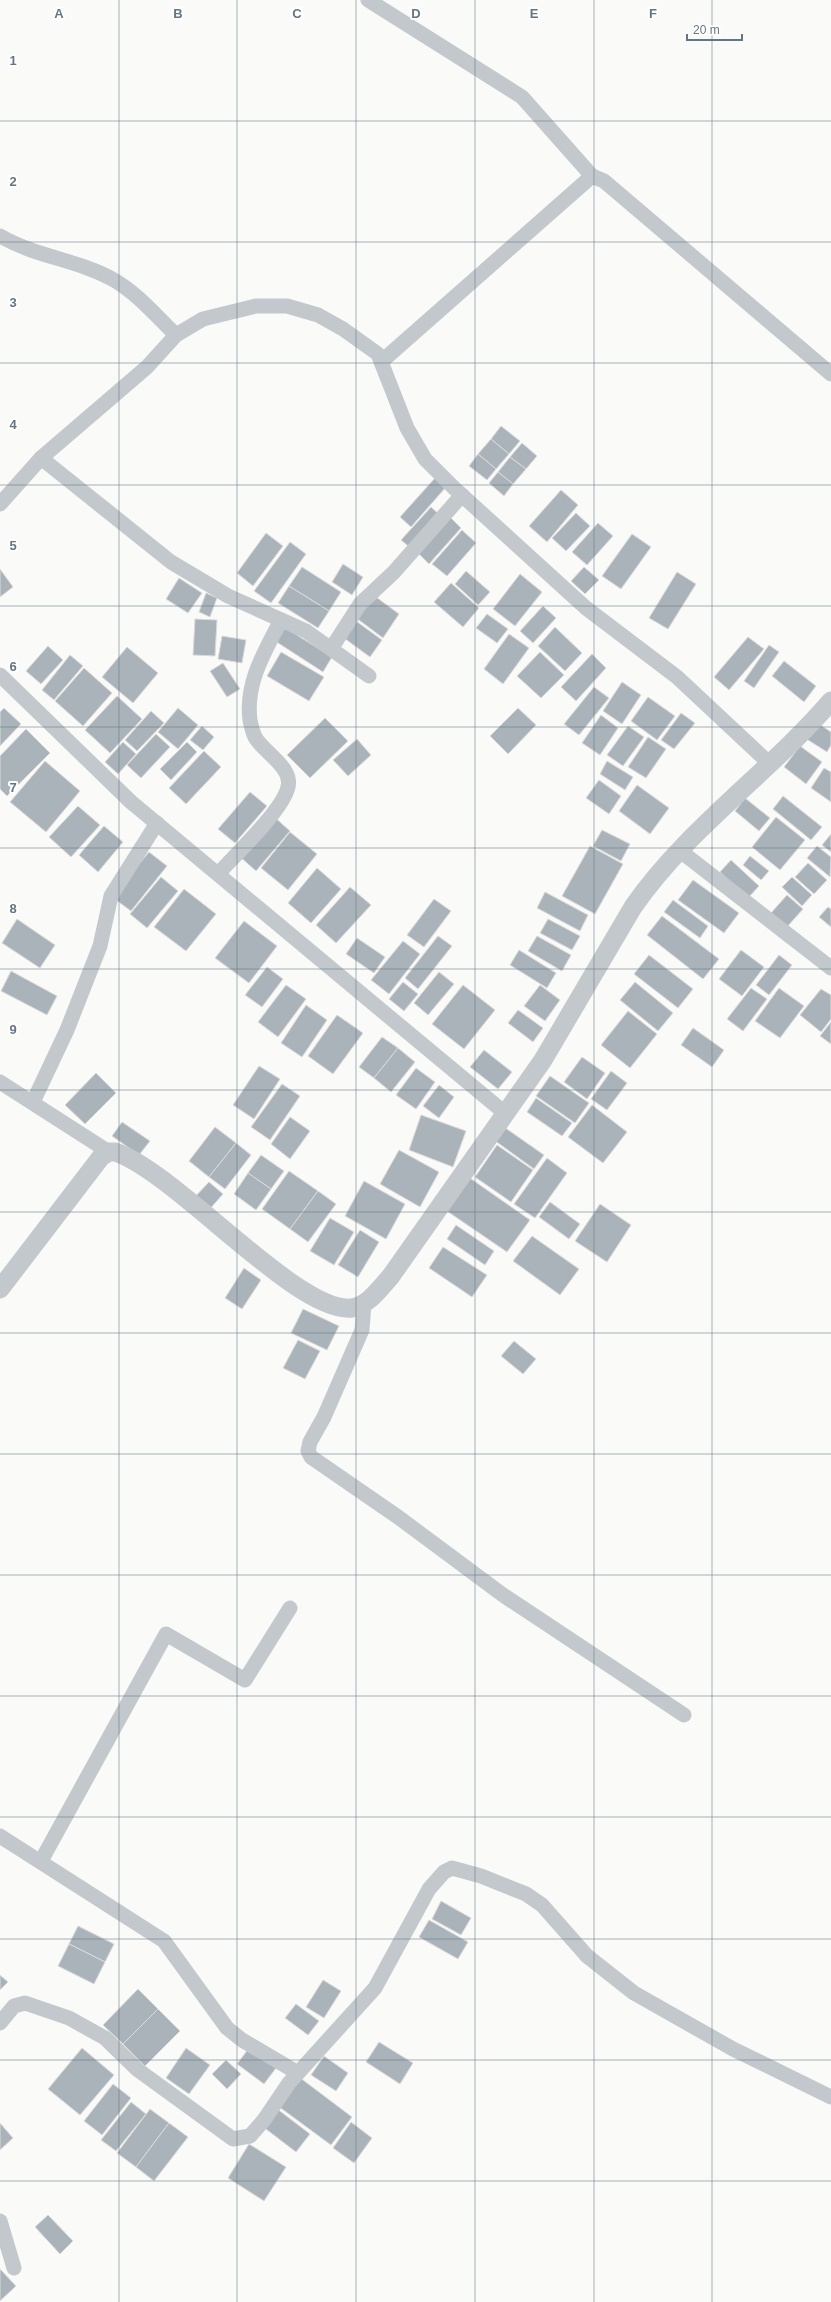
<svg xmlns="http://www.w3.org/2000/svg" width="831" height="2302" font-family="Arial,sans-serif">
<rect width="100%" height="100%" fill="#fafaf8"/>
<g fill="#aab3b9" stroke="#dcdcda">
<path d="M501,426L520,441L509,454L491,439Z"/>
<path d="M491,439L509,454L496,469L478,454Z"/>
<path d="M522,443L537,456L526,469L510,457Z"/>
<path d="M478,454L496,469L487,480L469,466Z"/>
<path d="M510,457L526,469L513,484L498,472Z"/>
<path d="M498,472L513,484L504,496L489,483Z"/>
<path d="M435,478L446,487L411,527L400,517Z"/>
<path d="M561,490L578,505L547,542L529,526Z"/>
<path d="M431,507L442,517L413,550L401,540Z"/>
<path d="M576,513L590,526L566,551L552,538Z"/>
<path d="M448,515L461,528L429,564L416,551Z"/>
<path d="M598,523L613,536L587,565L572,552Z"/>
<path d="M462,530L476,543L447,576L432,564Z"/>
<path d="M266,533L283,546L253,586L237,573Z"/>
<path d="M632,534L651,547L621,589L602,576Z"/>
<path d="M290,542L306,554L271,603L254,591Z"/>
<path d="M343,564L363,577L352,595L332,582Z"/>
<path d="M302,567L341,592L329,611L289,586Z"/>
<path d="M584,567L599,580L585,594L571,581Z"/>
<path d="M0,569L13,587L0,597Z"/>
<path d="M466,571L490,592L478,605L455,584Z"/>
<path d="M677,572L696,584L668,629L649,618Z"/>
<path d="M520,574L542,592L515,626L493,609Z"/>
<path d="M179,578L202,593L188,613L166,599Z"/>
<path d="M451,583L479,608L463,627L434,602Z"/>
<path d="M289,586L329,611L318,628L278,603Z"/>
<path d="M206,593L217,598L210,617L199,612Z"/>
<path d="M372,594L399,614L383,638L355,617Z"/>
<path d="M543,606L556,618L533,643L520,631Z"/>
<path d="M487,614L508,629L497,643L476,628Z"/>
<path d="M195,619L217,620L215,656L193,655Z"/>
<path d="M356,621L382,640L370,657L344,638Z"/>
<path d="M281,625L332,657L323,672L272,639Z"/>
<path d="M555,627L582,653L565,671L538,646Z"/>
<path d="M509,634L529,648L503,684L484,669Z"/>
<path d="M222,636L246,640L242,663L218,659Z"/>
<path d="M748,637L764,649L729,690L714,677Z"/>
<path d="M769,645L779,652L754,688L744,681Z"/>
<path d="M48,646L63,660L41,684L26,671Z"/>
<path d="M127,647L158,673L133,703L102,677Z"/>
<path d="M281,652L324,677L309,701L267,676Z"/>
<path d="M540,652L564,675L541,698L517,676Z"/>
<path d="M592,654L606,668L576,701L561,687Z"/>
<path d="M70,655L83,666L54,700L42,690Z"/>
<path d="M784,661L816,686L804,702L772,676Z"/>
<path d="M223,663L240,689L227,697L210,671Z"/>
<path d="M84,668L112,693L83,726L55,701Z"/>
<path d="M622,682L641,695L622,724L603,711Z"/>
<path d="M594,687L609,698L579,735L564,724Z"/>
<path d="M117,696L142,719L110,753L85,730Z"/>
<path d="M648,697L675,716L657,740L631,721Z"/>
<path d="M4,708L21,724L0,746V712Z"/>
<path d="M178,708L198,725L178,749L158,732Z"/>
<path d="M518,708L536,725L508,754L490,736Z"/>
<path d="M151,711L164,723L137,751L125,740Z"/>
<path d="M681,713L695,723L674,749L661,740Z"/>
<path d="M601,715L618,728L600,755L582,743Z"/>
<path d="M325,718L348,741L310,778L287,755Z"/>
<path d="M816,722L831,732V745L827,752L805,738Z"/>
<path d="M202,726L214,737L203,750L190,740Z"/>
<path d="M628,726L644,737L623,766L607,755Z"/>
<path d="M26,729L50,753L7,796L0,789V756Z"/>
<path d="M156,734L170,747L141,778L127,765Z"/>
<path d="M648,737L666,749L646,778L628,767Z"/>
<path d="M357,739L371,755L348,776L333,760Z"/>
<path d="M123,742L136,754L118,774L105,762Z"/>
<path d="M187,742L197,752L171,780L160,769Z"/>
<path d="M800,746L822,762L806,784L784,767Z"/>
<path d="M204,751L221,767L186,804L169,788Z"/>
<path d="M45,761L80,791L46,832L10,802Z"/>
<path d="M607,761L633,777L625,790L600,774Z"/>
<path d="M824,768L831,772V802L811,788Z"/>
<path d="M599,780L621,796L609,814L586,798Z"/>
<path d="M637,785L669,808L650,834L619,811Z"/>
<path d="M250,792L267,806L235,843L218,829Z"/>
<path d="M783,796L822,827L811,840L773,809Z"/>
<path d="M745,798L770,818L759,831L735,811Z"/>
<path d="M78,806L100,825L71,857L49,837Z"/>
<path d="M272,815L290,831L256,871L238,855Z"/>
<path d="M776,817L805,840L780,870L752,847Z"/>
<path d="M104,826L123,842L98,872L79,855Z"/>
<path d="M602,830L630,844L621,861L593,846Z"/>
<path d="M290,832L317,854L288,890L261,868Z"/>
<path d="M831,834V852L822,845Z"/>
<path d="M590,846L623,864L595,914L562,896Z"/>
<path d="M817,846L831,857L830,877L807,858Z"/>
<path d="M149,852L167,866L131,911L112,897Z"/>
<path d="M750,856L769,871L761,880L743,865Z"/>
<path d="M731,860L759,886L748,898L720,872Z"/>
<path d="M808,863L827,880L814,894L795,877Z"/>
<path d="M317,868L341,889L311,923L288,903Z"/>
<path d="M161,877L178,891L147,928L130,914Z"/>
<path d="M792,877L812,895L802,906L782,887Z"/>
<path d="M693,880L739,913L724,933L678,900Z"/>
<path d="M350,887L371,905L336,943L316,925Z"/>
<path d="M184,889L216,914L186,951L154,927Z"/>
<path d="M545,892L588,915L580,931L537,908Z"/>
<path d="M787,895L803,909L787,927L771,913Z"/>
<path d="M434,899L451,911L424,947L407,935Z"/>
<path d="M673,900L708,926L700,938L664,912Z"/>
<path d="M828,907L831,909V927L819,917Z"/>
<path d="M662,916L719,959L703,979L647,935Z"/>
<path d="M17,919L55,945L40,968L2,943Z"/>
<path d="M548,919L580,936L572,950L540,933Z"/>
<path d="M244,921L277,946L249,983L215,958Z"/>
<path d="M438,936L452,946L418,989L405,978Z"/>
<path d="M537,936L571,955L562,971L528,951Z"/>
<path d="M357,938L385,957L374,973L346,954Z"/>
<path d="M403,941L420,954L389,994L371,980Z"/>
<path d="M519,950L556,973L547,988L510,965Z"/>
<path d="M741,950L764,967L742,996L719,979Z"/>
<path d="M649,955L693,989L678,1008L634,974Z"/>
<path d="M779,955L792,965L769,995L756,985Z"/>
<path d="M267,967L283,979L262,1007L245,995Z"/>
<path d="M11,971L57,996L47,1015L1,991Z"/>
<path d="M439,972L454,984L428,1015L414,1003Z"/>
<path d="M403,982L418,994L404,1011L389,999Z"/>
<path d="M635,982L673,1013L658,1031L620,1000Z"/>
<path d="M286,985L306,999L278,1037L258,1022Z"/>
<path d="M463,985L495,1010L464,1049L432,1024Z"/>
<path d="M540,985L560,1000L545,1021L524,1006Z"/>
<path d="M751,988L767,999L743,1031L727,1019Z"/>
<path d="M779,988L804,1006L780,1038L755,1021Z"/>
<path d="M821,989L831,995V1019L821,1032L800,1015Z"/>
<path d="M306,1005L327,1020L302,1057L281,1043Z"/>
<path d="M518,1010L543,1028L533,1042L508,1023Z"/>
<path d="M628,1011L657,1034L630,1068L601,1045Z"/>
<path d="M337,1015L363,1033L333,1074L308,1056Z"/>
<path d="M831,1022V1044L820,1036Z"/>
<path d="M693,1028L724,1050L712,1067L681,1045Z"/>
<path d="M382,1037L398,1048L374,1078L359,1067Z"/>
<path d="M398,1048L415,1062L391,1092L374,1078Z"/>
<path d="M484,1050L512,1072L498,1089L470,1067Z"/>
<path d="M582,1057L605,1073L587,1099L564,1082Z"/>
<path d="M259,1066L280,1079L254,1119L233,1105Z"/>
<path d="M416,1068L435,1082L416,1109L396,1095Z"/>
<path d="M611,1071L627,1083L607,1110L591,1099Z"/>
<path d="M96,1073L116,1093L85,1124L65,1105Z"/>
<path d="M550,1076L589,1103L575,1123L536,1096Z"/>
<path d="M282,1084L300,1096L270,1140L251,1127Z"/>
<path d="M439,1085L454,1097L439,1118L423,1106Z"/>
<path d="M536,1098L572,1123L562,1136L527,1112Z"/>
<path d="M592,1105L627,1132L603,1163L568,1137Z"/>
<path d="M421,1115L466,1131L453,1167L409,1150Z"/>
<path d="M290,1117L310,1131L290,1159L271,1144Z"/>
<path d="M122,1122L150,1141L139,1155L112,1136Z"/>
<path d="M215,1127L236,1143L209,1177L189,1161Z"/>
<path d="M504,1127L544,1155L534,1169L494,1140Z"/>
<path d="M236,1143L251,1155L225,1189L209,1177Z"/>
<path d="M497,1145L533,1170L511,1202L475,1177Z"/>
<path d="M399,1150L439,1172L420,1207L380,1184Z"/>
<path d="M261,1155L284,1171L271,1189L248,1173Z"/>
<path d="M547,1158L567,1173L535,1218L514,1204Z"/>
<path d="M289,1171L318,1191L290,1229L262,1209Z"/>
<path d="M248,1173L271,1189L256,1210L234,1194Z"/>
<path d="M467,1176L530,1220L507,1252L444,1209Z"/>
<path d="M364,1181L405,1204L386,1239L345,1216Z"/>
<path d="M209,1182L223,1194L208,1211L193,1199Z"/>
<path d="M318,1191L336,1204L308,1242L290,1229Z"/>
<path d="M550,1202L580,1224L569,1239L539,1217Z"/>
<path d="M600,1204L631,1225L607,1262L575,1241Z"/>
<path d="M330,1218L354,1232L334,1265L310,1251Z"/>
<path d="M456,1225L494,1251L485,1265L447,1239Z"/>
<path d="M360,1230L379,1242L358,1277L338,1265Z"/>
<path d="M532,1236L579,1269L560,1295L513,1261Z"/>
<path d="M443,1247L487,1275L472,1297L429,1268Z"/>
<path d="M244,1268L261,1280L242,1309L225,1298Z"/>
<path d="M303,1309L339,1326L327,1350L291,1333Z"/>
<path d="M298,1340L320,1351L305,1379L283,1368Z"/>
<path d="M514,1341L536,1359L523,1374L501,1356Z"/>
<path d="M441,1901L471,1918L461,1935L432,1919Z"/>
<path d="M429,1920L468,1942L458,1959L419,1937Z"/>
<path d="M78,1926L114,1944L105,1962L69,1944Z"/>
<path d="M69,1944L105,1962L94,1984L58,1966Z"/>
<path d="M0,1975L8,1982L0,1990Z"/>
<path d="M323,1980L341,1991L324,2018L306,2007Z"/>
<path d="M138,1989L158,2009L123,2044L103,2025Z"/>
<path d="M296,2004L319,2021L308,2035L285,2018Z"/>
<path d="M158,2009L180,2031L145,2066L123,2044Z"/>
<path d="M379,2042L413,2063L400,2084L366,2062Z"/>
<path d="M82,2048L114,2075L80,2115L48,2089Z"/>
<path d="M186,2048L210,2065L189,2094L166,2078Z"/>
<path d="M249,2048L276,2068L264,2084L237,2064Z"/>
<path d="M324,2056L348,2073L336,2091L311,2075Z"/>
<path d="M226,2060L241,2074L227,2089L212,2074Z"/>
<path d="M299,2077L352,2117L331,2145L278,2106Z"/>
<path d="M113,2084L131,2098L102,2135L84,2121Z"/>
<path d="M131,2102L146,2114L116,2151L101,2140Z"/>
<path d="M276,2108L310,2134L296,2152L262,2126Z"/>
<path d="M150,2109L169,2123L136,2167L117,2153Z"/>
<path d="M351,2122L372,2138L354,2163L333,2148Z"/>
<path d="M0,2123L13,2138L0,2150Z"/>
<path d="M169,2123L188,2137L154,2181L136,2167Z"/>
<path d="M249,2144L286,2167L264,2201L228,2178Z"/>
<path d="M48,2215L73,2241L60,2254L35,2227Z"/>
<path d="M0,2269L16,2286L0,2301Z"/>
</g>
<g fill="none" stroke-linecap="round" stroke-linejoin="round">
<g stroke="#c3c8cc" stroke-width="15">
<path d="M368,0L522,97L592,176"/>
<path d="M0,236C36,257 79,260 114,280C138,294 156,316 176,335"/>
<path d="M381,362L592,176L604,181L831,374"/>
<path d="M41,458L171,562L228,596L306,631L369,676"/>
<path d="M0,504L41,458L147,367L176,335L203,319L256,306H287L318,315L343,329L378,354L407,428L425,459L454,488L586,608L677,677L770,764"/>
<path d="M331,649L360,604L394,572L462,495"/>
<path d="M0,675L131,802L506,1114"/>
<path d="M679,850L831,968"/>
<path d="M218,874C235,855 283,810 288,787C293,767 263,752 255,737C253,733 251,725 250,720C245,683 265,651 281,620"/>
<path d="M0,1082L109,1152"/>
<path d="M33,1102L67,1030L100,946L111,896L157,823"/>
<path d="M364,1303L362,1330L324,1417L310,1442L308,1451L311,1457L398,1517L503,1595L684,1715"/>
<path d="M0,1836L164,1941L227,2028L242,2040L298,2073"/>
<path d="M41,1861L166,1634L245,1680L290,1608"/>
<path d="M0,2023L14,2006L25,2003L69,2018L105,2038L138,2070L222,2131L233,2139L250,2136L264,2120L289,2083L375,1988L429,1889L444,1872L452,1868L481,1876L526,1894L542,1905L587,1956L634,1993L733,2049L831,2097"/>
<path d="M0,2221L14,2268"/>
</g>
<path stroke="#c3c8cc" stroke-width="19" d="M0,1289L101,1157L109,1152H115C176,1172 297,1314 352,1308C368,1306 381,1287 391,1276L543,1060L633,907C687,829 769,773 831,701"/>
</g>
<path fill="none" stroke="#657683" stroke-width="1" stroke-opacity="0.55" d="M119,0V2302M237,0V2302M356,0V2302M475,0V2302M594,0V2302M712,0V2302M0,121H831M0,242H831M0,363H831M0,485H831M0,606H831M0,727H831M0,848H831M0,969H831M0,1090H831M0,1212H831M0,1333H831M0,1454H831M0,1575H831M0,1696H831M0,1817H831M0,1939H831M0,2060H831M0,2181H831"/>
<g font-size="13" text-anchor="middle" font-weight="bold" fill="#657683" stroke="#fff" stroke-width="4" stroke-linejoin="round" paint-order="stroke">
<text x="59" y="18">A</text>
<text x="178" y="18">B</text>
<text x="297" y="18">C</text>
<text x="416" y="18">D</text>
<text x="534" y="18">E</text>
<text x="653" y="18">F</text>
<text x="13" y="65">1</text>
<text x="13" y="186">2</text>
<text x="13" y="307">3</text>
<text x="13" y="429">4</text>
<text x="13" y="550">5</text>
<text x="13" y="671">6</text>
<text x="13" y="792">7</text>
<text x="13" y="913">8</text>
<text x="13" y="1034">9</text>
</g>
<path d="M687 34v6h55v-6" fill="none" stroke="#657683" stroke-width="2"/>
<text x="693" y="34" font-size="12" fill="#657683" stroke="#ffffff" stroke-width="3" paint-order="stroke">20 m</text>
</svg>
